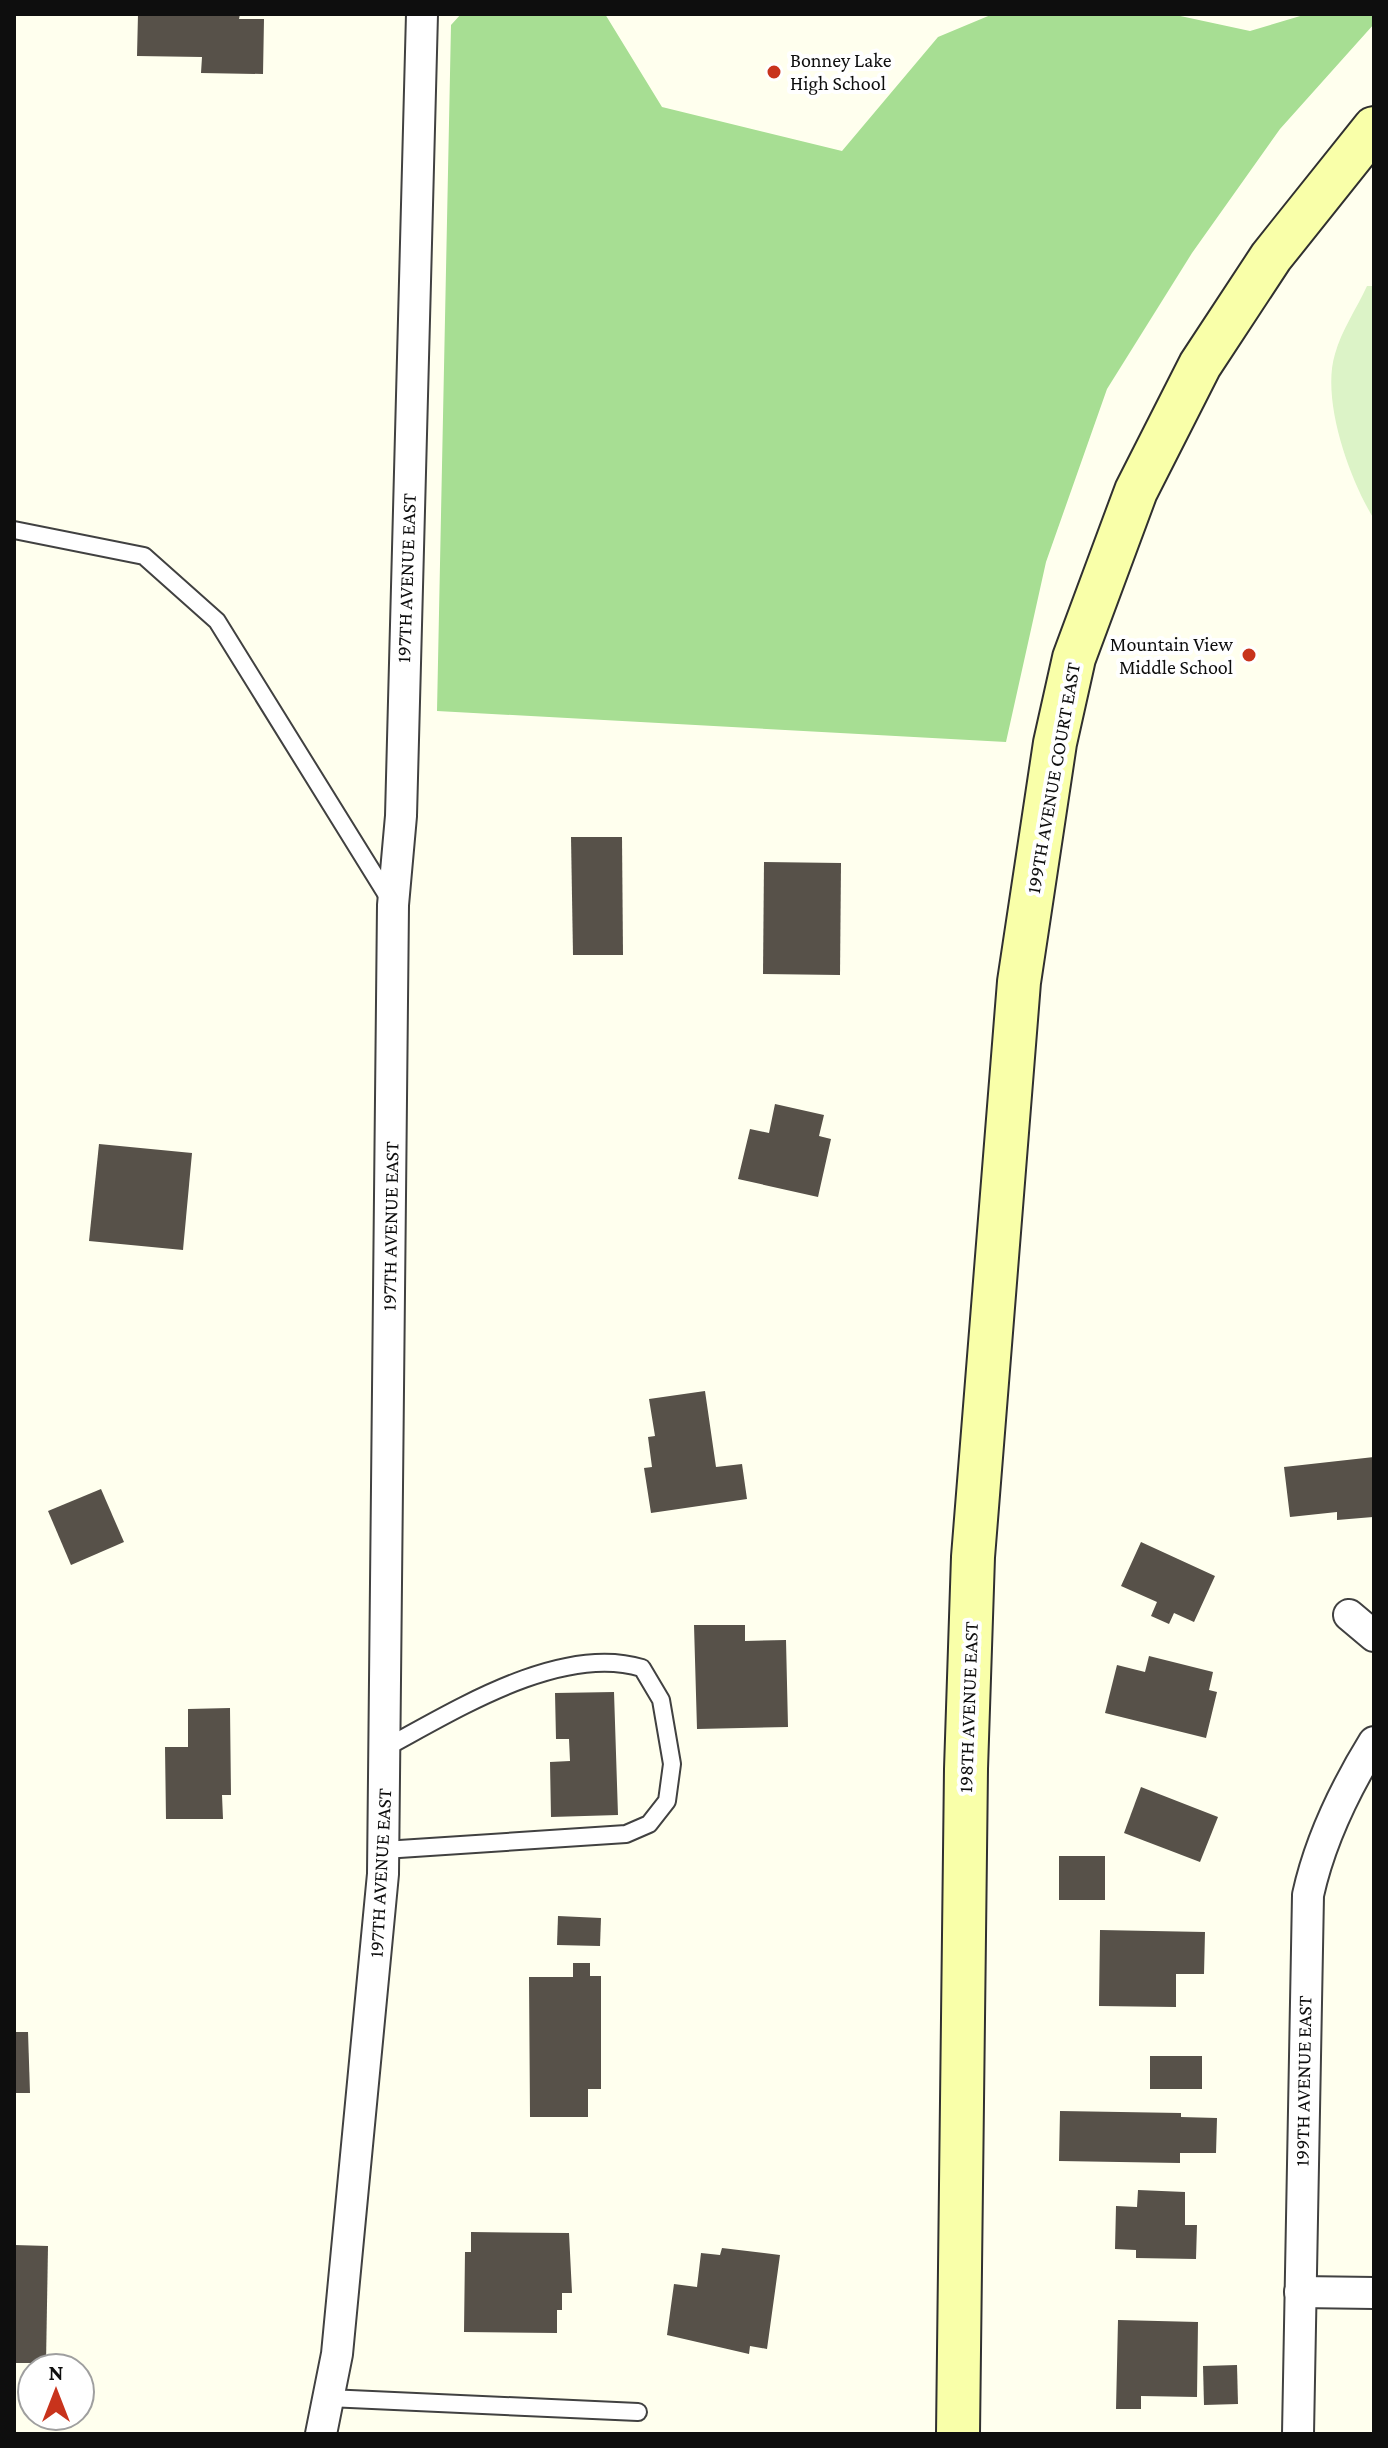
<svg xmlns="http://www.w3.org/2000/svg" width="1388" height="2448" font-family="'Crimson Pro',serif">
<rect width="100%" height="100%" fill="#ffe"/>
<path fill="#a7de93" d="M461,14H605L662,107L842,151L938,37L993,14H1171L1250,31L1307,14H1374V24L1280,129L1192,253L1107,389L1046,562L1006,742L437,711L451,25Z"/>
<path fill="#dcf3c7" d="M1367,286H1374V519C1349,479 1321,399 1335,354C1341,331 1357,308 1367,286Z"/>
<g fill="#575149">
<path d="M138,14H240L239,19H264L263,74L201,73L202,57L137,56Z"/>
<path d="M571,837H622L623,955H573Z"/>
<path d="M764,862L841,863L840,975L763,974Z"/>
<path d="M775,1104L824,1115L819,1136L831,1139L818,1197L738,1179L750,1129L769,1133Z"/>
<path d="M99,1144L192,1153L183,1250L89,1241Z"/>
<path d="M705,1391L716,1467L742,1464L747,1499L651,1513L644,1468L652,1467L648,1437L655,1436L649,1399Z"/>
<path d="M1374,1457L1373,1517L1337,1520V1512L1290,1517L1284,1467Z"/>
<path d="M101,1489L124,1542L71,1565L48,1511Z"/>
<path d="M1141,1542L1215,1576L1194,1622L1174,1613L1169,1624L1151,1616L1157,1602L1121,1586Z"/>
<path d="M694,1625H745V1641L786,1640L788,1727L697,1729Z"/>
<path d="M1149,1656L1213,1672L1209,1690L1217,1692L1206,1738L1105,1713L1117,1665L1145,1672Z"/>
<path d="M614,1692L618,1815L551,1817L550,1762L570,1761L569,1739H556L555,1693Z"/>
<path d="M230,1708L231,1795H222L223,1819H166L165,1747H188V1709Z"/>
<path d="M1141,1787L1218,1817L1200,1862L1124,1833Z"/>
<rect x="1059" y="1856" width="46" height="44"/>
<path d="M558,1916L601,1918L600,1946L557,1945Z"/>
<path d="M1100,1930L1205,1932L1204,1974H1176V2007L1099,2006Z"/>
<path d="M573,1963H590V1976H601V2089H588V2117H530L529,1977H573Z"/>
<path d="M14,2032H28L30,2093H14Z"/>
<rect x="1150" y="2056" width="52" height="33"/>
<path d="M1060,2111L1181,2113V2117L1217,2118L1216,2153H1180V2163L1059,2161Z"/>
<path d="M1138,2190L1185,2192V2225H1197L1196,2259L1136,2258V2250L1115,2249L1116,2206L1137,2207Z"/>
<path d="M471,2232L569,2233L572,2293H562V2310H557V2333L464,2332L465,2252H471Z"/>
<path d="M14,2245L48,2246L46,2363H14Z"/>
<path d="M722,2248L780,2255L767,2349L750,2346L749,2354L667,2335L674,2284L697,2287L701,2253L720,2255Z"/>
<path d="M1118,2320L1198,2322L1197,2397L1141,2396V2409H1116Z"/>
<path d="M1237,2365L1238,2404L1204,2405L1203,2366Z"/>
</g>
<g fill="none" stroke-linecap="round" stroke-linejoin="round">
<defs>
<g id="lane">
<path d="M14,530L144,556L217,621L390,900"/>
<path d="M384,1850L626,1834L649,1824L667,1801L672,1764L661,1700L642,1668C561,1643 454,1711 385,1748"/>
<path d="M328,2398L638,2412"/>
</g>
<g id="street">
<path d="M1349,1615L1374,1636"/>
<path d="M1300,2292L1374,2293"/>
<path d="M321,2434L337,2354L383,1874L393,905L401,816L422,14"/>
<path d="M1298,2434L1308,1895C1320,1840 1345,1789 1374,1742"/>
</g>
<path id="secondary" d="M958,2434L966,1769L973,1557L1019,982L1055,743L1074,658L1136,491L1200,365L1271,257L1374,128"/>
</defs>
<use href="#lane" stroke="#414141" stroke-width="20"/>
<use href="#street" stroke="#414141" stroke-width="34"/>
<use href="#secondary" stroke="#303030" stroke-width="46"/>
<use href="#lane" stroke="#fff" stroke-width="16"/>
<use href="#street" stroke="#fff" stroke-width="30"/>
<use href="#secondary" stroke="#f9ffa9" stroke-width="42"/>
</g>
<g fill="#c8331c" stroke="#fff" stroke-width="3">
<circle cx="774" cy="72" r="8"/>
<circle cx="1249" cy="655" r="8"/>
</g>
<g text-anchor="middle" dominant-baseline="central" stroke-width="8" stroke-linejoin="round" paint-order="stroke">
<g font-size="20" fill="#0e0e0e" stroke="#fff" text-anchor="start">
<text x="790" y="60">Bonney Lake<tspan x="790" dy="23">High School</tspan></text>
<text x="1233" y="644" text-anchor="end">Mountain View<tspan x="1233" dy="23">Middle School</tspan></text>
</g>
<g font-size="20" fill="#0e0e0e" stroke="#fff">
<text transform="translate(406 578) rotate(-88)">197TH AVENUE EAST</text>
<text transform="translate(1053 778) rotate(-80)">199TH AVENUE COURT EAST</text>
<text transform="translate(390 1226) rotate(-89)">197TH AVENUE EAST</text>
<text transform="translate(968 1707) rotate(-88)">198TH AVENUE EAST</text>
<text transform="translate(380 1873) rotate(-87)">197TH AVENUE EAST</text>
<text transform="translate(1303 2081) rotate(-89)">199TH AVENUE EAST</text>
</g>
</g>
<rect width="1388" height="2448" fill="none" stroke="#0e0e0e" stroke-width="32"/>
<g transform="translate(56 2392)"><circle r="38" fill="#ffffff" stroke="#9f9f9f" stroke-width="2"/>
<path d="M0-6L14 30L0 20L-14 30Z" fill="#c8331c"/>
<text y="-12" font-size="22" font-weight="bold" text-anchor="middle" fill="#0e0e0e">N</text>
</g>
</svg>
